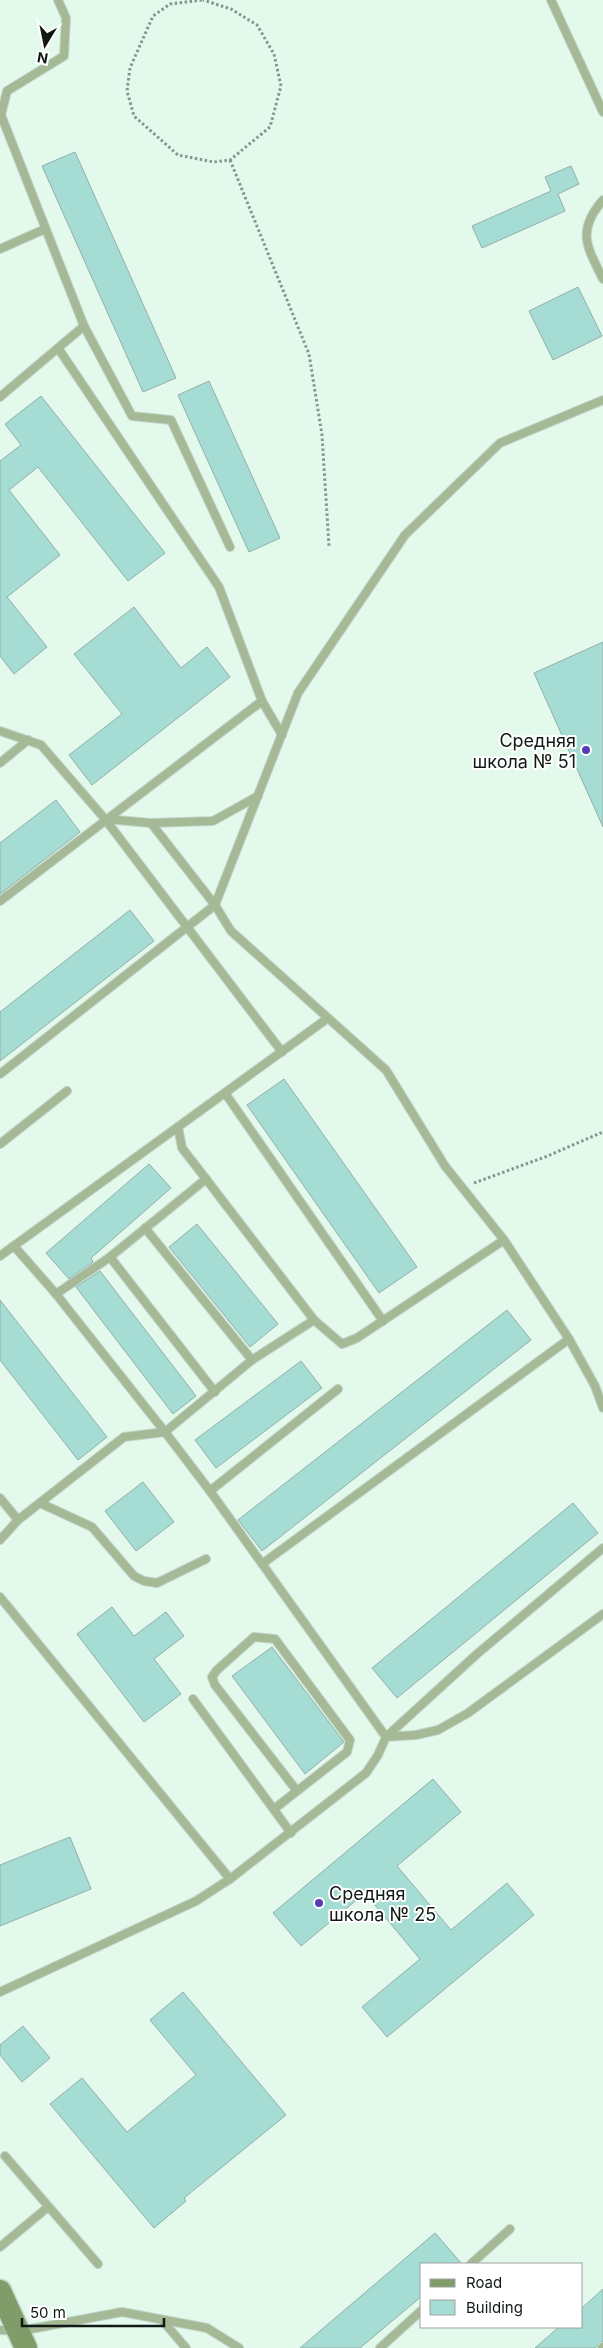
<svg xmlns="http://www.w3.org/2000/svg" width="603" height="2348" font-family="Inter,sans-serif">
<rect width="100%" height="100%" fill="#e3f9eb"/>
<g fill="#a5ddd5" stroke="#94aeaa">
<path d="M75,152L176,378L143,392L42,166Z"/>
<path d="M571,166L579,184L558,194L565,211L482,248L472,226L551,191L545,177Z"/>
<path d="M578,287L602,336L553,360L529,311Z"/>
<path d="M209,381L280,538L249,552L178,395Z"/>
<path d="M41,396L165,553L128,581L38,467L9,490L60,555L7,597L47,647L14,674L0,656V461L21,445L5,424Z"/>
<path d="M134,607L181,668L207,647L230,677L92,785L69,755L122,714L74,654Z"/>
<path d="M603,642V827L534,673Z"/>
<path d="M56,800L80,832L0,894V843Z"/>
<path d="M130,910L154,941L0,1061V1012Z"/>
<path d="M284,1079L417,1267L379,1293L247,1105Z"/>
<path d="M149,1164L171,1188L91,1258L93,1262L69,1279L46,1253Z"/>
<path d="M197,1224L278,1324L250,1347L169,1247Z"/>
<path d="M100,1271L196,1396L173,1414L76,1287Z"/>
<path d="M0,1300L107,1437L78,1460L0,1360Z"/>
<path d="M507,1310L531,1340L262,1551L238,1520Z"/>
<path d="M301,1361L322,1388L216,1468L195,1440Z"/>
<path d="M143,1482L174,1522L136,1551L105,1511Z"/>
<path d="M573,1503L598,1533L397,1698L372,1668Z"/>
<path d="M112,1607L134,1636L166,1612L184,1636L154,1659L181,1694L144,1722L77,1634Z"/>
<path d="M272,1647L344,1742L305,1774L232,1676Z"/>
<path d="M433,1779L461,1812L397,1866L451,1930L507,1883L534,1915L387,2037L362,2007L420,1959L365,1893L301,1946L273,1913Z"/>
<path d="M70,1837L91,1889L0,1926V1865Z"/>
<path d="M183,1992L286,2115L184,2198L186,2201L154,2228L50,2104L82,2078L127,2132L196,2075L150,2020Z"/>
<path d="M23,2026L50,2058L22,2082L0,2055V2045Z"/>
<path d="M435,2233L462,2264H422V2296L360,2348H300Z"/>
<path d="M603,2289V2341L595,2348H535L559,2327H582V2308Z"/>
</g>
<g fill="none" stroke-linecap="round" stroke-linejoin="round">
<defs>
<g id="service">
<path d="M58,0L66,18L64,56L7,91L1,115L84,326L132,416L171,420L230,547"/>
<path d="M551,0L603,112"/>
<path d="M603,200C576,231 587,247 603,279"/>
<path d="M0,249L45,229"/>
<path d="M58,348L219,587L262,701L282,735"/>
<path d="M0,397L84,326"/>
<path d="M0,731L41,745L105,819L151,823L215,905L231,931L386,1070L445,1166L504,1240L569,1339L595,1386L603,1408"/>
<path d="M0,763L28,740"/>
<path d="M105,819L282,1052"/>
<path d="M151,823L213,821L258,796"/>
<path d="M0,901L262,701"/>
<path d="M0,1074L215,905L298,693L405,535L500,443L603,400"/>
<path d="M225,1093L383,1321"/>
<path d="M178,1127L182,1148L206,1179L314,1320L342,1344L357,1338L504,1240"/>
<path d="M0,1144L67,1091"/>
<path d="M206,1179L110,1257L215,1392"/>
<path d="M145,1228L252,1360"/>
<path d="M14,1246L56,1294L165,1432L252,1360L314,1320"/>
<path d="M0,1256L328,1018"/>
<path d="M56,1294L110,1257"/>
<path d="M210,1491L338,1389"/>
<path d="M0,1498L18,1520"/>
<path d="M40,1503L92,1527L134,1576L144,1581L157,1583L206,1559"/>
<path d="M0,1540L18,1520L124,1437L165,1432L210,1491L386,1737L378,1755L366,1773L230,1879L196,1901L0,1992"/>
<path d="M262,1564L569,1339"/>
<path d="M0,1597L230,1879"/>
<path d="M193,1699L291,1833"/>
<path d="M386,1737L477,1654L603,1548"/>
<path d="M386,1737L416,1735L438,1730L468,1713L603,1614"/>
<path d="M274,1809L347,1752L350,1740L275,1639L254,1637L217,1670L212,1677L215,1685L297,1791"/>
<path d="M5,2156L98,2264"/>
<path d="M0,2247L48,2207"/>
<path d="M471,2264L510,2229"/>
<path d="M162,2320L186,2348"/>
<path d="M0,2330L20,2331L122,2312L207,2328L239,2348"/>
<path d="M380,2348L422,2310"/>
<path d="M602,2348L603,2347"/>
</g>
<path id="secondary" d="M0,2291L26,2348"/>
</defs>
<use href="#service" stroke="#c1d5c9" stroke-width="10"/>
<use href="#secondary" stroke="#c1d5c9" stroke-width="25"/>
<g stroke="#86968c" stroke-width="3" stroke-dasharray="2.5 2.5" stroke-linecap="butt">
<path d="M202,0L170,4L153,16L130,68L127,91L134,116L178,155L214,162L230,160L270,127L281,86L274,54L257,25L231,9L203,0"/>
<path d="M230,160L309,354L322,435L329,546"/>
<path d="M474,1183L545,1157L603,1132"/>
</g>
<use href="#service" stroke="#a5b996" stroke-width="8"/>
<use href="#secondary" stroke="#7f9c69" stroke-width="22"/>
</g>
<g fill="#583cb4" stroke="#fff" stroke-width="2">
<circle cx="586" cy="750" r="5"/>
<circle cx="319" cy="1903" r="5"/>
</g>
<g text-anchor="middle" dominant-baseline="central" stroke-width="4" stroke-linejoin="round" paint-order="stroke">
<g font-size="18" fill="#111914" stroke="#fff" text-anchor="end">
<text x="576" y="740">Средняя<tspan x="576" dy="21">школа № 51</tspan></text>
<text x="329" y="1893" text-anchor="start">Средняя<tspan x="329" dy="21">школа № 25</tspan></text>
</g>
</g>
<rect x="420" y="2263" width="162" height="65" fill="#ffffff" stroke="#a0a3a1"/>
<rect x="430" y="2279" width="25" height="8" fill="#7f9c69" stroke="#a0a3a1"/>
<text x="466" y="2288" font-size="15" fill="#111914">Road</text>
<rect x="430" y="2300" width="25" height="15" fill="#a5ddd5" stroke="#a0a3a1"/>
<text x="466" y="2313" font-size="15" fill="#111914">Building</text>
<g transform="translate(45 45) rotate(190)" stroke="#ffffff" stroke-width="4" paint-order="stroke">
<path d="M0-4L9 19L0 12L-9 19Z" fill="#111914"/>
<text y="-8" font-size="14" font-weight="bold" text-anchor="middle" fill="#111914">N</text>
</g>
<path d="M22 2318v8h142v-8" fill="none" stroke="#111914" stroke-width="2.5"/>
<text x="30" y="2318" font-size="15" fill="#111914" stroke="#ffffff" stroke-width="4" paint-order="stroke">50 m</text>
</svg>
